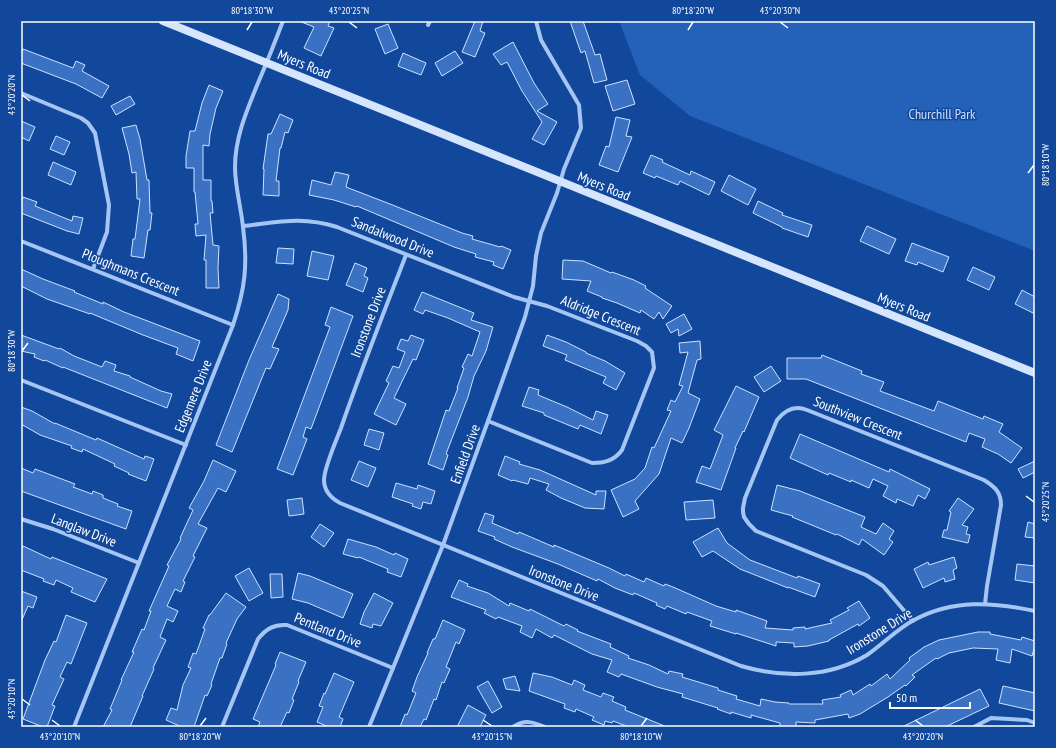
<svg xmlns="http://www.w3.org/2000/svg" width="1056" height="748" font-family="'PT Sans Narrow',sans-serif">
<rect width="100%" height="100%" fill="#11489b"/>
<path fill="#2461b9" d="M619,21H1035V251L690,116L640,75Z"/>
<g fill="#3a71c2" stroke="#cde1fe">
<path d="M299,21H330L328,26L334,28L321,56L304,48L314,27Z"/>
<path d="M475,21H483L480,31L485,33L475,57L462,52Z"/>
<path d="M570,21H583L595,55L600,54L607,80L594,83L585,51L581,53Z"/>
<path d="M388,24L398,48L385,54L375,29Z"/>
<path d="M513,42L534,83L548,104L537,111L557,122L544,145L532,139L542,122L522,91L507,62L501,65L493,54Z"/>
<path d="M23,49L73,68L76,61L85,65L82,71L109,86L102,98L76,84L21,63V54Z"/>
<path d="M455,51L463,63L442,76L435,63Z"/>
<path d="M403,53L426,63L421,75L398,66Z"/>
<path d="M627,80L635,104L613,111L605,86Z"/>
<path d="M209,85L223,91L216,108L210,134L209,146L203,145V180H211V201H212L213,213H210L213,245L219,246L218,268L219,288H206V260H204L206,235L196,236L195,224H198L195,192H194V168H186V156L190,131H195L202,103Z"/>
<path d="M130,96L135,104L116,115L111,106Z"/>
<path d="M280,114L293,120L288,133L285,132L281,148H280L276,181H279V196L263,195L264,169H263L268,134H271Z"/>
<path d="M616,117L630,120L626,136L632,137L618,172L599,165L606,146L609,147Z"/>
<path d="M21,121L35,127L29,141L21,137Z"/>
<path d="M136,125L140,139L147,180H149L150,213H152L150,230H148L144,258L131,256L133,239H135L140,199H137L136,172L132,173L129,154L122,128Z"/>
<path d="M56,136L70,142L64,155L50,149Z"/>
<path d="M651,155L663,160L662,162L690,175L691,171L715,182L709,195L680,181L678,185L656,176L655,178L643,173Z"/>
<path d="M53,162L76,172L71,185L48,175Z"/>
<path d="M335,172L349,175L346,187L390,204L462,233L473,236L472,239L500,247L501,246L511,250L503,269L493,265L494,262L475,257L476,254L454,247L357,206L356,207L334,200L309,195L312,180L331,185Z"/>
<path d="M729,175L756,189L748,205L721,191Z"/>
<path d="M23,197L37,202L35,206L72,221L73,216L83,218L79,234L67,231L21,213V203Z"/>
<path d="M758,201L783,213L782,215L812,225L808,237L782,228V227L753,213Z"/>
<path d="M867,226L896,239L889,254L860,241Z"/>
<path d="M912,243L949,257L943,272L918,262L917,265L905,261Z"/>
<path d="M278,248L294,249L293,264L276,263Z"/>
<path d="M312,251L334,256L328,280L307,276Z"/>
<path d="M563,260L583,261L611,273L612,272L634,280L646,286L645,288L672,306L663,319L659,312L654,319L641,310L640,313L617,303L602,298V297L587,291L591,281L562,279Z"/>
<path d="M355,263L367,268L364,276L368,278L363,292L346,285Z"/>
<path d="M973,267L995,277L989,290L967,280Z"/>
<path d="M21,269L43,279L75,291L74,292L103,304V302L124,312L200,341L193,361L176,354L178,348L143,335L90,313V314L47,299L21,286Z"/>
<path d="M1022,290L1035,297V314L1015,304Z"/>
<path d="M422,292L474,313L471,320L493,327L486,351L474,376L468,397L446,454L448,455L443,470L428,464L446,410L449,411L458,388H457L464,368L462,367L468,354L472,356L480,332L448,318L425,310L423,314L414,310Z"/>
<path d="M278,294L289,299L288,310L272,347L279,349L270,369L266,368L232,452L216,445L249,360Z"/>
<path d="M331,307L353,316L311,429L306,427L303,437L307,439L293,475L277,469L330,327L325,325Z"/>
<path d="M684,314L692,329L679,336L678,329L671,333L666,324Z"/>
<path d="M21,335L59,349L60,348L74,356L102,367L105,361L116,365L114,371L130,376V377L161,391L172,394L167,408L63,367V368L45,360L44,361L34,357L35,354L21,351Z"/>
<path d="M411,335L424,340L416,360L413,359L394,398L406,404L396,425L374,414L389,383L386,381L393,366L399,368L405,352L397,349L401,339L408,341Z"/>
<path d="M547,335L566,342L586,352V353L605,361L625,373L616,390L603,383L606,377L565,360L567,355L543,346Z"/>
<path d="M700,341L701,359L697,360L688,393L700,399L689,428L682,443L671,438L659,474L635,501L639,509L623,517L611,490L635,479L645,468L652,447L654,448L671,411L667,410L671,400L675,402L683,386L679,385L688,352L680,353L679,343Z"/>
<path d="M822,355L862,371L861,374L884,382L880,391L934,411L938,401L983,419L984,416L1003,424L999,432L1022,448L1011,463L998,454L982,447L985,439L969,433L966,442L806,379H787V358H821Z"/>
<path d="M771,366L781,381L764,392L754,377Z"/>
<path d="M736,386L759,397L744,432L743,431L735,448H736L721,490L696,482L702,466L710,469L723,435L714,430Z"/>
<path d="M529,387L539,390L538,395L567,407L593,420L596,411L608,415L601,434L580,425L578,429L544,415V413L522,406Z"/>
<path d="M21,407L32,411L55,424V423L96,440L97,438L144,459L145,456L154,459L146,481L128,474L129,473L114,466L115,464L83,449L82,452L71,448L72,446L40,435L21,424Z"/>
<path d="M369,429L384,433L379,450L364,445Z"/>
<path d="M800,434L889,472L890,469L930,489L925,499L918,495L913,506L897,499L896,503L883,496L888,486L873,479L869,488L851,480V482L829,473L828,475L790,458Z"/>
<path d="M505,456L520,462L519,464L540,470L596,495V491H606L604,509L585,508L561,498L546,490L549,484L530,478L528,484L513,480L512,481L498,475Z"/>
<path d="M213,460L236,471L226,492L218,488L198,524L207,528L193,556L195,557L183,581L185,582L181,592L175,589L167,606L178,611L173,622L167,619L160,637L166,640L153,668L154,669L142,696H143L130,727H103L112,710L110,709L122,680H121L134,652H132L142,629L144,630L151,611H149L169,566L167,565L181,539L180,538L193,510L189,508L204,481Z"/>
<path d="M359,461L376,468L368,487L351,480Z"/>
<path d="M1035,461V472L1023,478L1018,469Z"/>
<path d="M21,468L33,473L35,469L75,484L73,487L92,494L93,491L103,495V498L118,504L117,506L132,511L126,529L21,491Z"/>
<path d="M396,483L417,489L418,485L435,491L431,504L423,502L421,509L412,506L413,504L392,497Z"/>
<path d="M777,485L800,491L865,517L861,527L876,534L883,523L894,531L889,539L893,542L884,555L862,539L859,545L837,534L836,535L792,517L793,516L771,510Z"/>
<path d="M302,498L304,514L289,516L287,500Z"/>
<path d="M958,498L974,509L962,525L968,527L966,534L970,535L968,543L942,537L944,530H947L951,512L949,511Z"/>
<path d="M713,500L715,518L686,520L684,502Z"/>
<path d="M485,513L494,516L492,523L518,534L519,532L554,547V545L609,568L625,576L626,574L644,582L646,578L664,586L665,584L673,587L716,606L736,612V610L767,621L765,628L793,630V628L805,627V629L832,623L830,620L849,610L847,608L859,601L870,618L859,626L858,624L829,640V641L808,646L794,647V643L776,642V646L736,633V634L710,626L712,621L687,612L686,614L667,606L665,609L656,605L657,603L634,593L633,595L615,588L598,579L597,581L558,564L512,547L494,539L495,537L478,531Z"/>
<path d="M1028,522L1035,524V538L1025,537Z"/>
<path d="M320,524L334,533L324,547L311,537Z"/>
<path d="M718,528L727,543L750,560L797,578L798,576L820,584L815,597L788,587V588L740,569L713,551L702,557L693,542Z"/>
<path d="M348,539L376,547L394,555L395,553L408,559L401,577L387,572L388,569L359,557L358,558L343,554Z"/>
<path d="M23,546L51,559L52,557L107,579L95,602L71,592L73,588L56,580L54,585L43,581L44,579L21,570V551Z"/>
<path d="M954,557L957,568L953,570L955,579L945,582L944,578L923,588L914,569L928,562L929,565Z"/>
<path d="M1017,564L1035,566V583L1015,580Z"/>
<path d="M249,568L263,593L249,601L235,576Z"/>
<path d="M298,573L310,576L353,594L343,618L308,603L292,599Z"/>
<path d="M270,574H282L283,597L271,598Z"/>
<path d="M459,580L468,584L467,586L488,593L509,606L510,603L529,611L530,609L564,626L566,624L578,630L577,631L611,644L610,647L629,656L628,658L649,665L668,674L669,671L683,674L682,677L718,688V690L737,696L736,699L760,706L761,699L775,702L789,703V704H823L822,700L841,697L840,695L851,690L853,695L870,684L871,686L887,674L890,679L910,660L909,658L924,647L939,640L978,632H990V634L1021,640L1022,637L1035,641V646L1032,656L1012,649L1010,663L996,660L998,649L973,648L949,653L937,659L936,658L912,675L915,677L906,686L905,685L888,697L860,714L849,718L848,714L815,720V723L796,722V727H780V723L751,715V718L731,712V714L717,709L718,708L682,697L683,694L657,687L621,674L619,677L607,672L612,660L592,654L554,635L552,638L536,629L532,638L520,632L522,626L498,617L496,619L484,613L486,610L451,597Z"/>
<path d="M21,591L37,597L33,608L28,606L21,622Z"/>
<path d="M226,593L246,607L237,619L226,643L227,644L222,658H220L211,684L212,685L207,696L205,695L194,727H182L166,720L171,708L177,710L183,685L191,668L188,667L193,653L196,654L205,629L203,628L209,615H210Z"/>
<path d="M374,593L393,603L381,626L373,624L372,628L360,624L364,612Z"/>
<path d="M66,615L87,623L71,664L67,662L60,677L64,679L52,705L55,706L47,727H43L23,719L45,660L54,641L56,642Z"/>
<path d="M443,620L465,630L459,644L456,642L446,667L450,669L444,683L442,682L436,700L434,699L426,720L424,719L420,727H400L405,714L407,715L416,693L412,691L417,677L428,653H427L433,639H435Z"/>
<path d="M280,652L306,662L298,681L299,682L292,699L294,700L289,713L287,712L280,727H258L260,722L253,719L276,665L275,664Z"/>
<path d="M334,673L354,682L339,717L343,719L340,727H329L317,722L323,707L319,706L324,693L325,694Z"/>
<path d="M533,673L552,677L572,685L574,680L585,685L583,690L601,697L603,693L614,697L612,701L626,707L625,710L667,727H629L613,721L612,723L605,721L604,725L592,720L594,717L576,709L575,712L564,708L565,704L529,691Z"/>
<path d="M515,676L520,691L506,689L503,679Z"/>
<path d="M488,681L502,707L492,713L477,687Z"/>
<path d="M1003,686L1035,693V711L999,703Z"/>
<path d="M980,689L989,706L945,727H902Z"/>
<path d="M468,705L486,715L480,727H457Z"/>
</g>
<g fill="none" stroke-linecap="round" stroke-linejoin="round">
<g stroke="#a5c6f4" stroke-width="4">
<path d="M428,25L430,21"/>
<path d="M21,93L81,118L88,123L95,133L109,205L107,232L93,269"/>
<path d="M243,226C279,222 302,216 337,227L514,297L547,306L637,341L646,346L652,352L654,368L622,450C614,461 604,463 592,463L488,421"/>
<path d="M21,241L233,325"/>
<path d="M406,255C384,312 361,370 341,428C336,441 324,468 324,480C324,491 331,498 340,503L741,666C783,678 829,678 867,655C883,644 897,629 914,620C953,599 993,602 1035,611"/>
<path d="M21,380L186,445"/>
<path d="M21,519L53,529L139,563"/>
<path d="M913,621L883,586L866,575L756,531L749,524L744,517L743,512V508L745,498L777,420C785,410 795,405 807,410L984,480C995,487 1001,492 1001,505L987,586L985,604"/>
<path d="M74,727L233,325C245,289 248,265 243,227C241,207 235,187 235,167C235,137 247,110 258,83C267,62 275,42 283,21"/>
<path d="M222,727L258,639C266,629 274,624 287,625L393,668"/>
<path d="M369,727L443,545L488,421L525,317L533,286L536,256L541,233L557,193L564,169L581,128L579,105L541,40L536,21"/>
<path d="M513,727C525,719 533,722 545,727"/>
<path d="M974,727L991,718L1027,720L1035,723"/>
</g>
<path stroke="#d5e5fd" stroke-width="8" d="M163,21L1035,373"/>
</g>
<path fill="none" stroke="#fff" stroke-width="1.5" d="M349,22L357,28M780,22L788,28M247,30L252,22M688,30L693,22M22,95L30,101M1028,173L1034,165M22,351L28,343M1026,496L1034,502M22,699L30,705M52,720L60,726M483,720L492,726M915,720L923,726M200,726L206,718M641,726L647,718"/>
<g text-anchor="middle" dominant-baseline="central" stroke-width="3" stroke-linejoin="round" paint-order="stroke">
<g font-size="14" fill="#fff" stroke="#11489b">
<text transform="translate(304 64) rotate(22)">Myers Road</text>
<text transform="translate(604 186) rotate(22)">Myers Road</text>
<text transform="translate(393 237) rotate(22)">Sandalwood Drive</text>
<text transform="translate(131 272) rotate(22)">Ploughmans Crescent</text>
<text transform="translate(904 307) rotate(22)">Myers Road</text>
<text transform="translate(601 315) rotate(22)">Aldridge Crescent</text>
<text transform="translate(368 322) rotate(-69)">Ironstone Drive</text>
<text transform="translate(193 396) rotate(-68)">Edgemere Drive</text>
<text transform="translate(858 418) rotate(22)">Southview Crescent</text>
<text transform="translate(465 454) rotate(-70)">Enfield Drive</text>
<text transform="translate(84 530) rotate(21)">Langlaw Drive</text>
<text transform="translate(564 583) rotate(22)">Ironstone Drive</text>
<text transform="translate(328 630) rotate(22)">Pentland Drive</text>
<text transform="translate(879 631) rotate(-32)">Ironstone Drive</text>
</g>
<g font-size="14" fill="#cde1fe" stroke="#11489b">
<text x="942" y="114">Churchill Park</text>
</g>
</g>
<rect width="1056" height="748" fill="none" stroke="#11489b" stroke-width="44"/>
<path d="M890 702v6h80v-6" fill="none" stroke="#ffffff" stroke-width="2"/>
<text x="896" y="702" font-size="12" fill="#ffffff" stroke="#11489b" stroke-width="3" paint-order="stroke">50 m</text>
<rect x="22" y="22" width="1012" height="704" fill="none" stroke="#fff" stroke-width="1.5"/>
<g font-size="10" text-anchor="middle" fill="#fff">
<text x="252" y="14">80°18'30"W</text>
<text x="349" y="14">43°20'25"N</text>
<text x="693" y="14">80°18'20"W</text>
<text x="780" y="14">43°20'30"N</text>
<text transform="translate(11 95) rotate(-90)" y="4">43°20'20"N</text>
<text transform="translate(1045 165) rotate(-90)" y="4">80°18'10"W</text>
<text transform="translate(11 351) rotate(-90)" y="4">80°18'30"W</text>
<text transform="translate(1045 502) rotate(-90)" y="4">43°20'25"N</text>
<text transform="translate(11 699) rotate(-90)" y="4">43°20'10"N</text>
<text x="60" y="740">43°20'10"N</text>
<text x="200" y="740">80°18'20"W</text>
<text x="492" y="740">43°20'15"N</text>
<text x="641" y="740">80°18'10"W</text>
<text x="923" y="740">43°20'20"N</text>
</g>
</svg>
